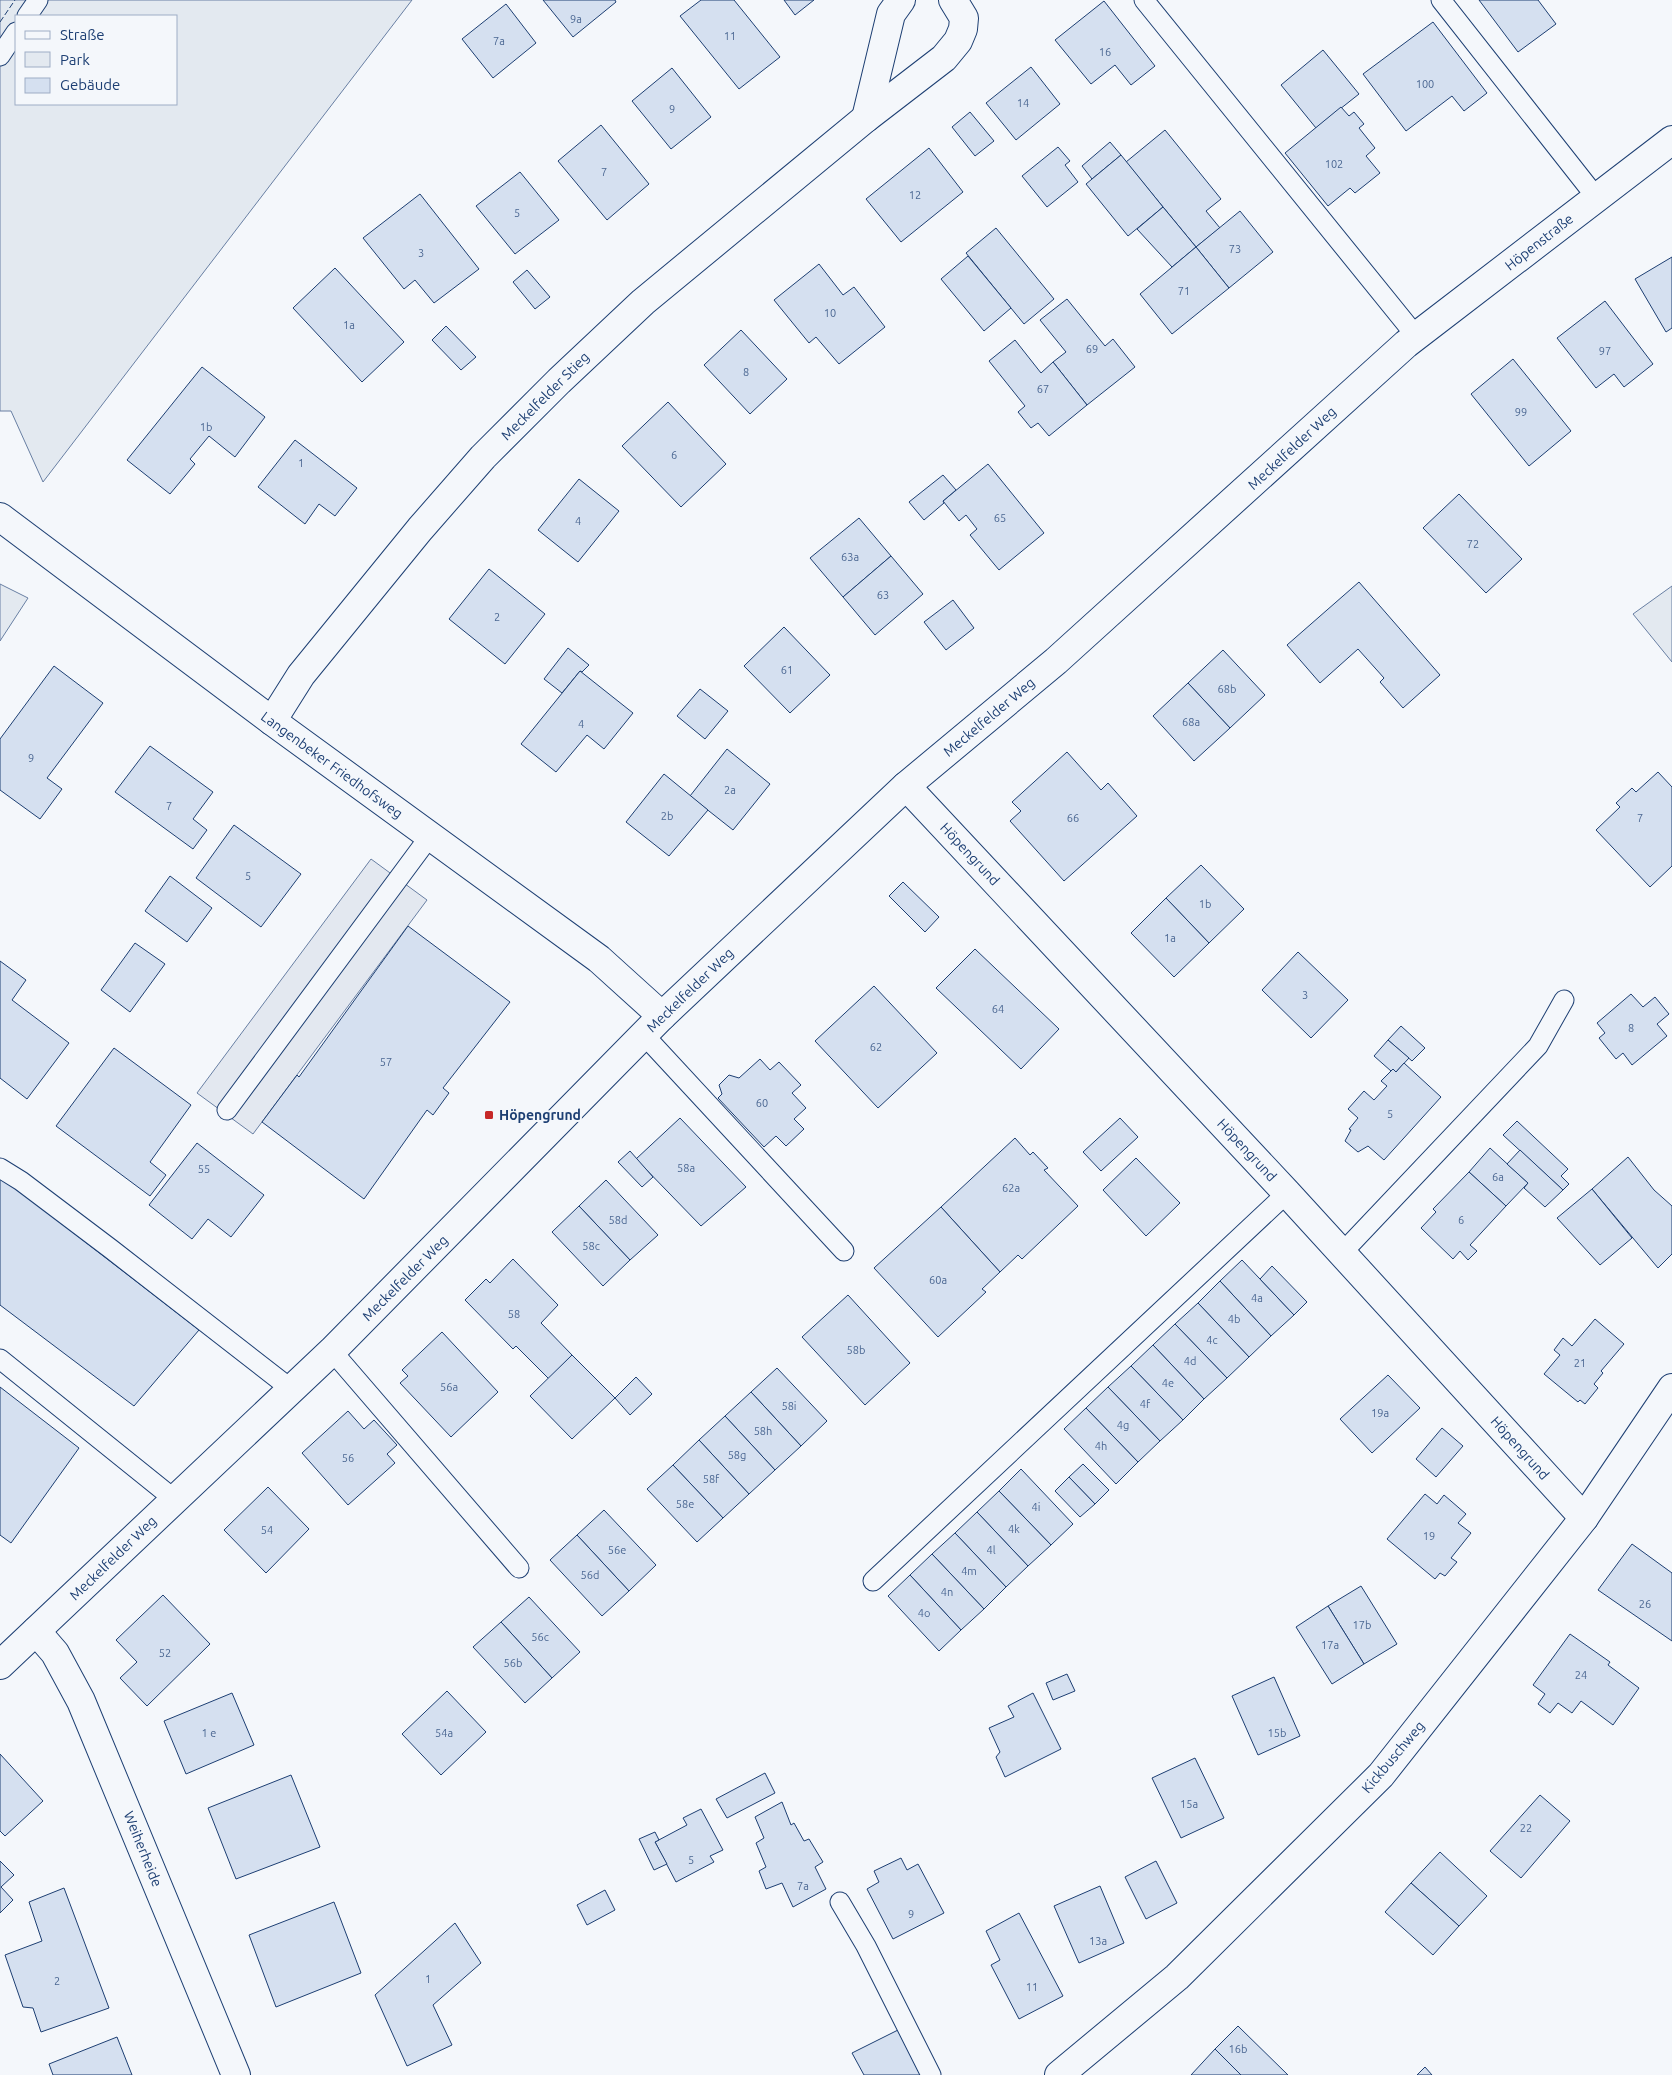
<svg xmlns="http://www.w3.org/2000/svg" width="1672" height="2075" font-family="Ubuntu,sans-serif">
<rect width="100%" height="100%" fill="#f4f7fb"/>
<g fill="#e3e9f0" stroke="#687fa3" fill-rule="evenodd">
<path d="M0,0H412L43,482L11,411H0ZM16,16H176V104H16Z"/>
<path d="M0,584L28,598L0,641Z"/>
<path d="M1672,586V662L1633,614Z"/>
</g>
<path fill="#e3e8f0" stroke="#687fa3" d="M371,859L427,900L253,1134L197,1093Z"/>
<g fill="#d5e0f0" stroke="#1d3f73">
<path d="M543,0H615L616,2L573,37Z"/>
<path d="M701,0H734L780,57L739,89L680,16Z"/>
<path d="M784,0H814L795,15Z"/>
<path d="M1479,0H1538L1556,24L1518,52Z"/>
<path d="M1104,1L1155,66L1131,85L1115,65L1091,84L1055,40Z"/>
<path d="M506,4L536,43L493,78L462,39Z"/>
<path d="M1433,22L1487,93L1464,111L1452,96L1406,131L1363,74Z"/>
<path d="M1323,50L1359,94L1316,128L1281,85Z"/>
<path d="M1031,67L1060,104L1016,140L986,103Z"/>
<path d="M672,68L711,117L671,149L632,101Z"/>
<path d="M1341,107L1349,116L1354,112L1364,124L1359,128L1375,148L1366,156L1380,173L1355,193L1350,188L1328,206L1285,153Z"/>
<path d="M970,112L994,141L975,156L952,127Z"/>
<path d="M601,125L649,184L607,220L558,161Z"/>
<path d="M1165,130L1221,199L1206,211L1220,228L1196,247L1126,162Z"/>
<path d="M1110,142L1121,155L1092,179L1082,166Z"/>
<path d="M1058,147L1070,161L1065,165L1078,182L1047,207L1022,176Z"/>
<path d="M929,148L963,192L901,242L866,199Z"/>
<path d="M1121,155L1163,207L1128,236L1086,184Z"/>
<path d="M520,172L559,220L515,254L476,206Z"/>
<path d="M420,194L479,269L434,303L415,280L404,289L363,238Z"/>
<path d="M1163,207L1196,247L1172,267L1137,229Z"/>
<path d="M1240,211L1273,252L1229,288L1196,247Z"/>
<path d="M996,228L1054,299L1024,324L966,253Z"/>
<path d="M1196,247L1229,288L1172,334L1140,294Z"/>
<path d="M968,256L1011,308L984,331L941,279Z"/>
<path d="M1672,257V328L1666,332L1635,279Z"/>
<path d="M819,264L843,295L854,287L885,327L839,364L816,337L809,343L774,300Z"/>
<path d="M335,268L404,342L362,382L293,308Z"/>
<path d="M527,270L550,297L535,309L513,282Z"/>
<path d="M1067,299L1105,346L1113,339L1135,367L1087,405L1053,362L1066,352L1040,320Z"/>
<path d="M1605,301L1653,364L1624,387L1614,374L1596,388L1557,338Z"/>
<path d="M446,326L476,357L461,370L432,340Z"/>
<path d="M741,330L787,379L750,414L704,365Z"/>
<path d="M1015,340L1041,373L1053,362L1087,405L1049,436L1038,423L1031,428L1018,412L1025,406L989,361Z"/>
<path d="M1513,359L1571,431L1529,466L1471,394Z"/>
<path d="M202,367L265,417L235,457L209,436L190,459L195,464L170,494L127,460Z"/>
<path d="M668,402L726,464L681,507L622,446Z"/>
<path d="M295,440L357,488L335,516L319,504L305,524L258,487Z"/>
<path d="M988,464L1044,533L999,570L970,535L977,529L966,515L959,521L943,501Z"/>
<path d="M943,475L956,490L943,501L944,503L924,520L909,502Z"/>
<path d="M579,479L619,511L578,562L538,530Z"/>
<path d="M1459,494L1522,559L1486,593L1423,528Z"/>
<path d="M859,518L891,556L843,597L810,558Z"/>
<path d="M891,556L923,594L875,635L843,597Z"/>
<path d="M489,569L545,614L505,664L449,619Z"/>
<path d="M1359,582L1440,675L1403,708L1380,682L1384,678L1358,649L1320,683L1287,645Z"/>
<path d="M953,600L974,628L946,650L924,622Z"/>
<path d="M784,627L830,675L790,713L744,666Z"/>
<path d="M568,648L589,665L582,672L580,671L562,693L544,679Z"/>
<path d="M1223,650L1265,695L1230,728L1188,683Z"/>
<path d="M54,666L103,703L47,778L62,789L40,819L0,790V739Z"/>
<path d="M580,671L633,713L604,749L587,735L556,772L521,744Z"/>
<path d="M1188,683L1230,728L1194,761L1153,716Z"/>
<path d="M700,689L728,711L705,739L677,716Z"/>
<path d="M150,746L213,792L193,819L207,830L193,849L115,792Z"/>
<path d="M727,749L770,784L733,830L690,796Z"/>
<path d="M1067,752L1101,790L1108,783L1137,816L1064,881L1010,821L1021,811L1012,802Z"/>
<path d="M1658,772L1672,787V866L1650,887L1596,830L1620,807L1616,803L1632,788L1636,792Z"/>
<path d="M664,774L708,810L669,856L626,822Z"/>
<path d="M234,825L301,874L261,927L196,878Z"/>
<path d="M1201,865L1244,909L1209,943L1166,898Z"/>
<path d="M170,876L212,908L187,942L145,911Z"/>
<path d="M903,882L939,917L925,932L889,896Z"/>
<path d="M1166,898L1209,943L1174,977L1131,933Z"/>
<path d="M408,926L510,1002L443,1088L449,1093L433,1115L427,1110L364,1199L262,1122L297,1075L299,1077Z"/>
<path d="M135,943L165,964L130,1012L101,990Z"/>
<path d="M975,949L1059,1029L1021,1069L936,988Z"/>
<path d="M1298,952L1348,1000L1311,1038L1262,990Z"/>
<path d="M0,961L26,980L12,1000L69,1043L27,1099L0,1078Z"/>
<path d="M874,986L937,1053L878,1108L815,1041Z"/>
<path d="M1631,994L1643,1007L1655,997L1669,1014L1657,1024L1667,1036L1632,1065L1623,1053L1616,1059L1599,1038L1605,1033L1597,1023Z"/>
<path d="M1401,1026L1425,1048L1412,1061L1388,1040Z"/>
<path d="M1388,1040L1409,1058L1396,1072L1393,1069L1391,1071L1374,1056Z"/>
<path d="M114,1048L191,1105L150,1162L166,1175L150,1196L56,1126Z"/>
<path d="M760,1059L770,1070L779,1062L801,1085L792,1093L806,1108L794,1119L804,1129L786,1146L776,1136L764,1147L718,1098L722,1094L719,1085L729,1075L739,1078Z"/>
<path d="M1404,1063L1441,1097L1384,1160L1368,1146L1358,1152L1345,1141L1351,1130L1349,1129L1358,1118L1348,1109L1364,1091L1374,1100L1387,1086L1381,1081L1393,1069L1396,1072Z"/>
<path d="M680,1118L746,1187L701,1226L636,1159Z"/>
<path d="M1120,1118L1138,1137L1101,1171L1083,1152Z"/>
<path d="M1517,1121L1568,1169L1561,1176L1569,1184L1563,1190L1503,1135Z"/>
<path d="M1015,1138L1030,1155L1033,1152L1048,1168L1044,1170L1078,1206L1022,1259L1018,1255L1000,1272L941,1207Z"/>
<path d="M197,1143L264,1195L231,1237L208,1219L192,1239L149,1205Z"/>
<path d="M1490,1148L1528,1183L1506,1206L1469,1172Z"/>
<path d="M1520,1150L1563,1190L1545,1207L1524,1188L1528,1183L1507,1164Z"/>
<path d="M630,1151L653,1177L642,1187L618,1162Z"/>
<path d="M1628,1157L1654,1190L1672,1206V1254L1658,1268L1592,1189Z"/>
<path d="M1136,1158L1180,1203L1146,1236L1103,1190Z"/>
<path d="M1469,1172L1506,1206L1470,1245L1477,1251L1468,1260L1460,1251L1453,1259L1421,1228L1436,1212L1433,1209Z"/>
<path d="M0,1176L199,1330L134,1406L0,1305Z"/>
<path d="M606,1180L658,1235L630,1260L579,1206Z"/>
<path d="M1592,1189L1632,1238L1600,1265L1557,1218Z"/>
<path d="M579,1206L630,1260L603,1286L552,1232Z"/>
<path d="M941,1207L1000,1272L982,1289L986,1292L938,1337L874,1268Z"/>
<path d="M513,1259L558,1305L541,1323L572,1355L549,1379L516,1346L513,1349L465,1300L486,1279L490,1283Z"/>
<path d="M1242,1260L1294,1315L1271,1336L1220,1281Z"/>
<path d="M1272,1266L1307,1302L1294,1315L1260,1279Z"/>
<path d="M1220,1281L1271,1336L1249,1357L1198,1303Z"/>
<path d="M848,1295L910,1363L865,1405L802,1337Z"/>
<path d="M1198,1303L1249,1357L1227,1378L1175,1324Z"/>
<path d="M1595,1319L1624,1344L1601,1371L1603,1373L1594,1384L1598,1388L1585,1404L1580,1400L1578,1402L1544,1374L1560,1355L1554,1350L1563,1338L1572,1346Z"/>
<path d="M1175,1324L1227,1378L1204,1399L1153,1345Z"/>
<path d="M442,1332L498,1392L451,1437L400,1383L408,1376L402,1370Z"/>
<path d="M1153,1345L1204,1399L1183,1420L1131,1366Z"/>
<path d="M572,1355L615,1398L572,1439L530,1396Z"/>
<path d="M1131,1366L1183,1420L1160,1441L1108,1387Z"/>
<path d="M777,1368L827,1421L801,1446L751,1392Z"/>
<path d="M1388,1375L1420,1408L1372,1453L1340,1419Z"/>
<path d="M636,1377L652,1394L630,1415L615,1398Z"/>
<path d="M0,1387L79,1448L11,1543L0,1535Z"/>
<path d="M1108,1387L1160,1441L1138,1462L1086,1408Z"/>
<path d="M751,1392L801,1446L775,1470L725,1416Z"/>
<path d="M1086,1408L1138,1462L1116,1484L1064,1429Z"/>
<path d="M348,1411L364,1429L374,1420L397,1445L387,1454L395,1463L348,1505L302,1453Z"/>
<path d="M725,1416L775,1470L749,1494L699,1440Z"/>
<path d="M1442,1428L1463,1446L1436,1477L1416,1459Z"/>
<path d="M699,1440L749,1494L723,1518L673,1465Z"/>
<path d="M1083,1464L1109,1490L1095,1504L1069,1477Z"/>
<path d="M673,1465L723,1518L697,1542L647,1489Z"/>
<path d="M1021,1469L1073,1524L1051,1545L999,1491Z"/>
<path d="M1069,1477L1095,1504L1080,1517L1055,1491Z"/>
<path d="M268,1487L309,1529L266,1573L224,1530Z"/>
<path d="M999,1491L1051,1545L1028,1566L977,1512Z"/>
<path d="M1425,1494L1437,1504L1444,1495L1466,1514L1458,1523L1471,1533L1451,1558L1457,1562L1445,1576L1440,1573L1435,1579L1387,1539Z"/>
<path d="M604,1510L656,1565L629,1591L577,1535Z"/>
<path d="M977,1512L1028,1566L1006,1587L955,1533Z"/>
<path d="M955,1533L1006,1587L984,1609L932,1554Z"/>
<path d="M577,1535L629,1591L602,1616L550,1560Z"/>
<path d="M1632,1544L1672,1573V1641L1598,1590Z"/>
<path d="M932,1554L984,1609L961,1630L910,1575Z"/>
<path d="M910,1575L961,1630L939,1651L888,1596Z"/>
<path d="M1361,1586L1397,1644L1364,1664L1328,1606Z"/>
<path d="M163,1595L210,1644L147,1706L120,1678L137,1662L116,1640Z"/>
<path d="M529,1597L580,1652L552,1678L501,1622Z"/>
<path d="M1328,1606L1364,1664L1332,1684L1296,1627Z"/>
<path d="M501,1622L552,1678L525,1703L473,1647Z"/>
<path d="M1570,1634L1610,1662L1608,1665L1639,1688L1613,1725L1581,1701L1572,1713L1558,1703L1550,1713L1538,1704L1545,1694L1533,1685Z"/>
<path d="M1067,1674L1075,1691L1053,1700L1046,1683Z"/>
<path d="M1274,1677L1300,1736L1258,1755L1232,1696Z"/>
<path d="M447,1691L486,1732L441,1775L402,1734Z"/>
<path d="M232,1693L254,1745L186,1774L164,1721Z"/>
<path d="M1033,1693L1061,1749L1005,1777L996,1757L1000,1752L989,1728L1014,1717L1008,1706Z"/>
<path d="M0,1754L43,1801L5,1836L0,1831Z"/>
<path d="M1195,1758L1224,1818L1181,1838L1152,1778Z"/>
<path d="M765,1773L775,1793L727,1818L716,1799Z"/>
<path d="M291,1775L320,1847L236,1879L208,1808Z"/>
<path d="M1540,1795L1570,1821L1521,1878L1490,1851Z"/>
<path d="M782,1802L791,1825L794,1823L804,1841L809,1839L823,1862L815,1867L826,1889L793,1907L782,1883L766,1889L759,1871L766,1867L756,1843L764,1838L755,1817Z"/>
<path d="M701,1809L723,1850L710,1856L714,1862L676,1882L655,1842L687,1825L683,1818Z"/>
<path d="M655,1832L659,1840L655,1842L667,1864L654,1870L639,1839Z"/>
<path d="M1440,1852L1487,1896L1459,1926L1411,1883Z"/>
<path d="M901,1858L907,1870L918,1864L944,1913L893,1939L867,1889L879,1882L874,1871Z"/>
<path d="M0,1861L14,1875L1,1887L13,1900L0,1913Z"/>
<path d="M1156,1861L1177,1903L1146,1919L1125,1877Z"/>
<path d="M1411,1883L1459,1926L1433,1955L1385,1912Z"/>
<path d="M1100,1886L1124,1943L1079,1963L1054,1906Z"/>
<path d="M64,1888L109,2008L41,2032L33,2008L23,2007L5,1955L42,1941L29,1902Z"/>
<path d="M605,1890L615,1910L587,1925L577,1905Z"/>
<path d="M334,1902L361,1973L276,2007L249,1935Z"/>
<path d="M1019,1913L1063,1996L1019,2019L991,1965L1000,1960L986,1931Z"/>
<path d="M455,1923L481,1963L433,2005L452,2045L407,2066L375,1995Z"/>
<path d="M1238,2026L1288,2075H1241L1215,2049Z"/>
<path d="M900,2029L923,2075H864L852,2053Z"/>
<path d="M117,2037L132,2075H53L49,2064Z"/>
<path d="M1215,2049L1241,2075H1191Z"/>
<path d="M1425,2067L1432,2075H1417Z"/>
</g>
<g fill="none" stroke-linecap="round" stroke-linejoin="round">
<defs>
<g id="service">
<path d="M1144,0L1416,336"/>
<path d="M1441,0L1596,197"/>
<path d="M27,16L38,0"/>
<path d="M0,56L16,32"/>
<path d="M644,1035L844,1251"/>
<path d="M227,1110L430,836"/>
<path d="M0,1168L21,1181L111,1249L291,1389"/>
<path d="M1342,1253L1538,1046L1564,1000"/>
<path d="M332,1351L519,1568"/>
<path d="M0,1359L174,1499"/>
<path d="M873,1581L1287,1193"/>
<path d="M840,1902L866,1946L931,2075"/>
</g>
<g id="minor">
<path d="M866,118L891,14L901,0"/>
<path d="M0,517L272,721L599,959L662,1016"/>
<path d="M272,721L301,675L420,529L483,457L559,381L643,302L866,118L944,58L958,41L963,29L964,18L953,0"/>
<path d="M906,786L1287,1193L1584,1518"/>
<path d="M36,1631L55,1653L81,1701L236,2075"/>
<path d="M1059,2075L1177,1977L1381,1775L1584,1518L1672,1388"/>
</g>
<path id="secondary" d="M0,1665L332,1351L662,1016L906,786L1056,661L1406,344L1672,140"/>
</defs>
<use href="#service" stroke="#1d3f73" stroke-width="21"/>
<use href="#minor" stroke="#1d3f73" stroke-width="30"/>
<use href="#secondary" stroke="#1d3f73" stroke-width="30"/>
<use href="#service" stroke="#f4f7fb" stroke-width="19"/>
<use href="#minor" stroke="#f4f7fb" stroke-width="28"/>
<use href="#secondary" stroke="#f4f7fb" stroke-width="28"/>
<path stroke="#1d3f73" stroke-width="1" stroke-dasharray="6 2.5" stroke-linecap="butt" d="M0,22L15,0"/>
</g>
<rect fill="#c62828" stroke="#f4f7fb" stroke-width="2" x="484" y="1110" width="10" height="10" rx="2.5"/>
<g text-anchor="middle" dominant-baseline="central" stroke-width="4" stroke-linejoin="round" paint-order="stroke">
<g font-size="11" fill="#4b6792">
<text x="576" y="19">9a</text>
<text x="730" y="36">11</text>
<text x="499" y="41">7a</text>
<text x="1105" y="52">16</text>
<text x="1425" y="84">100</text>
<text x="1023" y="103">14</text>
<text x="672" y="109">9</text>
<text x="1334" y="164">102</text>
<text x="604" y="172">7</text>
<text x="915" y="195">12</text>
<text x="517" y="213">5</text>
<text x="1235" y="249">73</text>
<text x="421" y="253">3</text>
<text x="1184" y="291">71</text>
<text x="830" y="313">10</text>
<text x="349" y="325">1a</text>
<text x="1092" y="349">69</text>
<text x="1605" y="351">97</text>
<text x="746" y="372">8</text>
<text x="1043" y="389">67</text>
<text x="1521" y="412">99</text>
<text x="206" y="427">1b</text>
<text x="674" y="455">6</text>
<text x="301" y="463">1</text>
<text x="1000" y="518">65</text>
<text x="578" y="521">4</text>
<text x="1473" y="544">72</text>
<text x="850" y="557">63a</text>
<text x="883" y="595">63</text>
<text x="497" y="617">2</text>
<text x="787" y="670">61</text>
<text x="1227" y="689">68b</text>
<text x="1191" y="722">68a</text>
<text x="581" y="724">4</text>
<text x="31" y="758">9</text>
<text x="730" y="790">2a</text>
<text x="169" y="806">7</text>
<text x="667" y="816">2b</text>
<text x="1073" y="818">66</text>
<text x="1640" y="818">7</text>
<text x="248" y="876">5</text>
<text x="1205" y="904">1b</text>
<text x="1170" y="938">1a</text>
<text x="1305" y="995">3</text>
<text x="998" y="1009">64</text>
<text x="1631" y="1028">8</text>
<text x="876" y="1047">62</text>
<text x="386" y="1062">57</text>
<text x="762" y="1103">60</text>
<text x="1390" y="1114">5</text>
<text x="686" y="1168">58a</text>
<text x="204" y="1169">55</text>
<text x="1498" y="1177">6a</text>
<text x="1011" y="1188">62a</text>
<text x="618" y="1220">58d</text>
<text x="1461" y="1220">6</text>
<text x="591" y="1246">58c</text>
<text x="938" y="1280">60a</text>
<text x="1257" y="1298">4a</text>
<text x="514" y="1314">58</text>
<text x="1234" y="1319">4b</text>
<text x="1212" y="1340">4c</text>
<text x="856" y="1350">58b</text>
<text x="1190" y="1361">4d</text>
<text x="1580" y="1363">21</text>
<text x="1168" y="1383">4e</text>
<text x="449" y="1387">56a</text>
<text x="1145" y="1404">4f</text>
<text x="789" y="1406">58i</text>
<text x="1380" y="1413">19a</text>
<text x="1123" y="1425">4g</text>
<text x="763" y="1431">58h</text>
<text x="1101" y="1446">4h</text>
<text x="737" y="1455">58g</text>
<text x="348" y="1458">56</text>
<text x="711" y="1479">58f</text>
<text x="685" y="1504">58e</text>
<text x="1036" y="1507">4i</text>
<text x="1014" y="1529">4k</text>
<text x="267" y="1530">54</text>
<text x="1429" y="1536">19</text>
<text x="617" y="1550">56e</text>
<text x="991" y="1550">4l</text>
<text x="969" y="1571">4m</text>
<text x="590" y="1575">56d</text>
<text x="947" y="1592">4n</text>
<text x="1645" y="1604">26</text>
<text x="924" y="1613">4o</text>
<text x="1362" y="1625">17b</text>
<text x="540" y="1637">56c</text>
<text x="1330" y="1645">17a</text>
<text x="165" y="1653">52</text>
<text x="513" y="1663">56b</text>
<text x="1581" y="1675">24</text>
<text x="209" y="1733">1 e</text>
<text x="444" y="1733">54a</text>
<text x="1277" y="1733">15b</text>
<text x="1189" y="1804">15a</text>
<text x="1526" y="1828">22</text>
<text x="691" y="1860">5</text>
<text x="803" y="1886">7a</text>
<text x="911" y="1914">9</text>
<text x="1098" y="1941">13a</text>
<text x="428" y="1979">1</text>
<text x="57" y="1981">2</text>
<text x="1032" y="1987">11</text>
<text x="1238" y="2049">16b</text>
</g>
<g font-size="14" fill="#1d3f73" stroke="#f4f7fb">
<text transform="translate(1539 242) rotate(-38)">Höpenstraße</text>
<text transform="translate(545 396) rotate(-45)">Meckelfelder Stieg</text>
<text transform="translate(1292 448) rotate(-43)">Meckelfelder Weg</text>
<text transform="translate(989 717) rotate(-40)">Meckelfelder Weg</text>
<text transform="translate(332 765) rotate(36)">Langenbeker Friedhofsweg</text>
<text transform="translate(970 854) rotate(47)">Höpengrund</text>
<text transform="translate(690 990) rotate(-44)">Meckelfelder Weg</text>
<text transform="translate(1247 1150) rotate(47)">Höpengrund</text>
<text transform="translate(405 1278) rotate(-45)">Meckelfelder Weg</text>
<text transform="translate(1520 1448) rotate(48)">Höpengrund</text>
<text transform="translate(113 1558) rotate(-44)">Meckelfelder Weg</text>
<text transform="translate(1393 1757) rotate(-50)">Kickbuschweg</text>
<text transform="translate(143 1849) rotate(68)">Weiherheide</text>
</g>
<g font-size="14" font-weight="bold" fill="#1d3f73" stroke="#f4f7fb" text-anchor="start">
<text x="499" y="1115">Höpengrund</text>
</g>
</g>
<rect x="15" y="15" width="162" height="90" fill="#f4f7fb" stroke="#9eadc5"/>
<rect x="25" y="31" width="25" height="8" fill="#f4f7fb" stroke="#9eadc5"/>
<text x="60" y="40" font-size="15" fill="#1d3f73">Straße</text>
<rect x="25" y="52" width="25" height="15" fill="#e3e9f0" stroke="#9eadc5"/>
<text x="60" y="65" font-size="15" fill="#1d3f73">Park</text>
<rect x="25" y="78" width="25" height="15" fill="#d5e0f0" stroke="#9eadc5"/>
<text x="60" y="90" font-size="15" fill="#1d3f73">Gebäude</text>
</svg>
